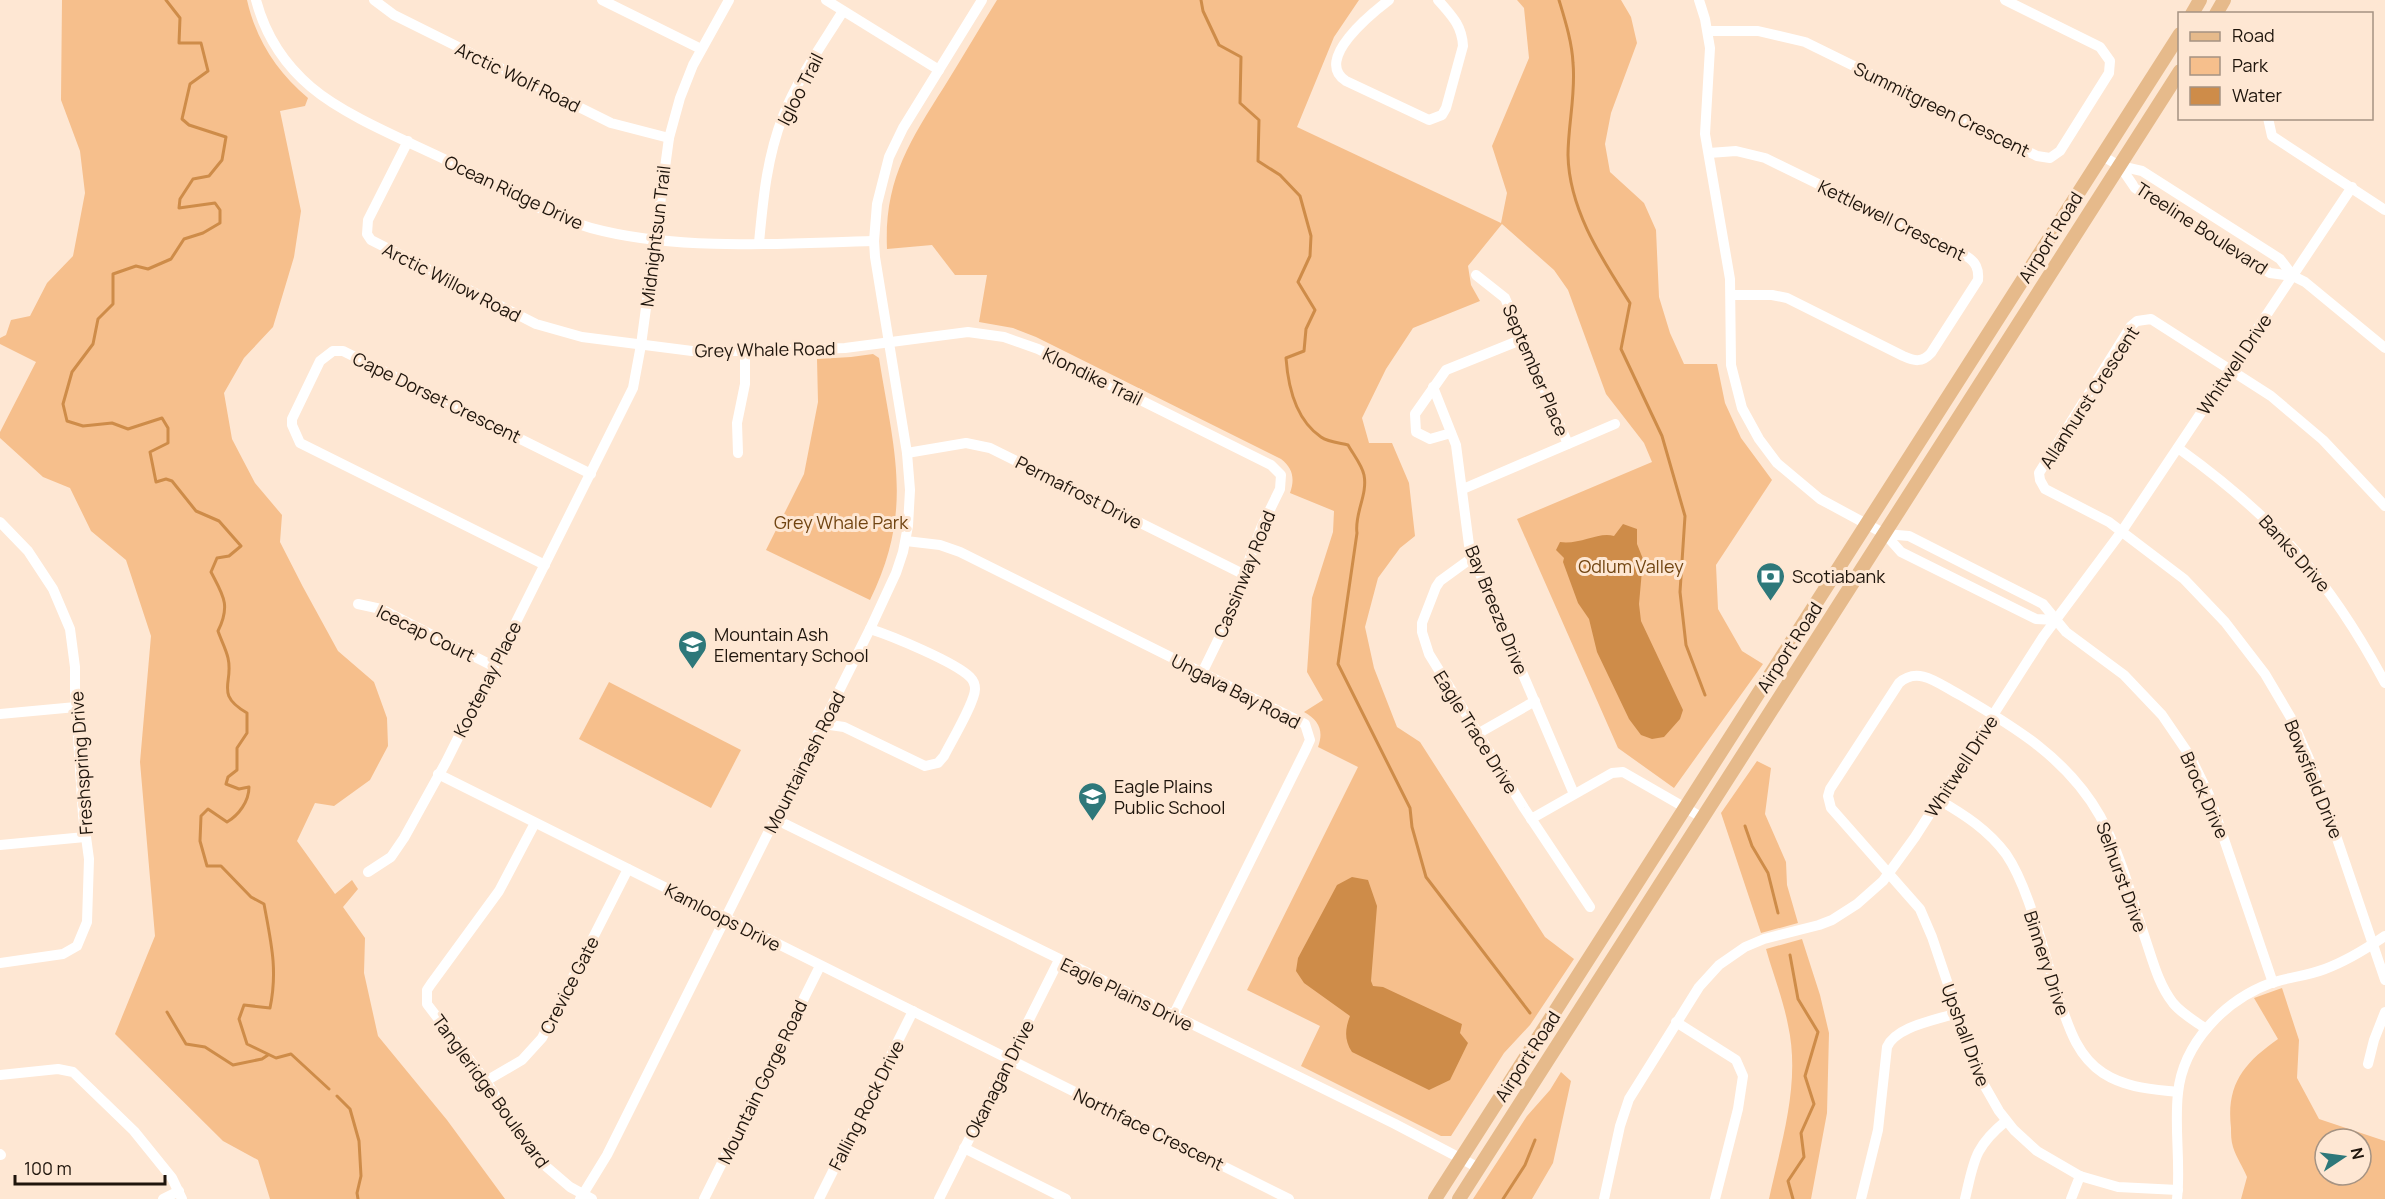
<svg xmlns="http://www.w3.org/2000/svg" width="2385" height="1199" font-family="Manrope,sans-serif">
<rect width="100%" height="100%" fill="#fee7d3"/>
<g fill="#f6bf8c" fill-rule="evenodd">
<path d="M62,0H247C256,40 277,72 308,98L305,106L280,111L301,211L294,257L273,327L244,358L224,393L232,439L255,483L282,515L280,542L303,587L338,651L374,682L387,718L388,746L370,780L334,806L315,803L297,841L335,894L352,880L358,889L343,907L365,938L364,973L378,1036L447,1120L505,1199H270L258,1160L223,1141L115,1034L155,936L140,762L151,636L126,560L91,531L70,488L43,477L0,438V432L36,362L0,344V338L6,335L11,320L30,316L47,283L73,256L85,193L80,151L61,100Z"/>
<path d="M997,0H1359L1334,37L1297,127L1501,223L1507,193L1492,146L1529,58L1524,8L1517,0H1621L1631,17L1637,43L1611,113L1605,144L1610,172L1644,203L1656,230L1659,297L1670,333L1684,364H1717L1725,403L1741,438L1772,480L1716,565L1718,609L1742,651L1763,664L1674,788L1618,748L1517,519L1652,462L1644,443L1606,394L1568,290L1554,270L1502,224L1468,266L1471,285L1480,301L1413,328L1386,369L1362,418L1369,443H1392L1409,483L1415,536L1400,548L1378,578L1365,627L1374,668L1397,727L1420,742L1545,937L1574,959L1530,1025L1504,1053L1451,1136H1441L1301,1066L1320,1026L1247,990L1358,767L1318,747C1324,731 1319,720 1304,712L1323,700L1307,672L1312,598L1333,532L1334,511L1290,493C1295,479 1293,468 1281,459L1036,337L1013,328L979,322L987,275H955L932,245L887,249C884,181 909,142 944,87C962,58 979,29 997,0Z"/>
<path d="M873,354L879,358C894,452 914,510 870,600L766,550L804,474L818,402L817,359L851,357Z"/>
<path d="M609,682L741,750L711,808L579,739Z"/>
<path d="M1757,761L1771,768L1765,814L1786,862L1787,885L1798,923L1761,933L1721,813Z"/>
<path d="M1802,939L1820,995L1829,1033L1827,1113L1811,1199H1769C1781,1143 1801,1083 1788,1025C1783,999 1773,974 1766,949Z"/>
<path d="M2282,988L2299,1040L2297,1078L2319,1119L2385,1141V1199H2241L2247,1177C2243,1167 2236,1157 2233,1147C2231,1141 2231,1134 2231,1128C2226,1084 2244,1063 2278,1039L2254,998ZM2325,1139H2361V1175H2325Z"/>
<path d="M1561,1072L1571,1081L1553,1163L1532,1199H1473L1527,1116L1550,1090Z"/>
</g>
<g fill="#ce8c49">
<path d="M1623,524L1637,529V544L1643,559L1639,604L1641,621L1683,710L1680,719L1664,737L1652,739L1641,735L1629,719L1597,652L1589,619L1578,603L1563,562L1564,558L1556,550L1560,542C1580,545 1599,531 1614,536Z"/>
<path d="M1352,877L1368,880L1377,906L1371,981L1373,986L1383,987L1462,1024L1460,1033L1468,1043L1450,1080L1429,1090L1352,1052C1344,1040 1345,1029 1350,1016L1304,983L1296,971L1298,958L1337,885Z"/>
</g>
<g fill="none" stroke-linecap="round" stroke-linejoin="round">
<g stroke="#ce8c49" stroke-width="3">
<path d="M166,0L180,18L179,43H201L208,71L190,84L182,119L189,125L226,137L222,160L209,176L193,179L180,199L179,208L215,203L220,210V223L203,233L184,239L171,259L148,269L136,266L113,274V304L98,319L93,344L72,372L63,404L67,421L83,426L112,423L128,429L162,418L168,428V443L150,452L156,482L166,479L172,481L196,511L219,521L241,546L229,556L217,558L211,572C223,595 231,605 218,631C221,640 226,649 228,658C234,683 214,694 247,713V733L237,748V770L228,777L226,784L239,789L249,787C249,801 239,815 227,822L208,809L201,816L200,841L207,866H221L251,897L264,904C271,942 278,970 270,1008L244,1005L239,1019L247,1044L276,1058L291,1054L329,1089"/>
<path d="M1201,0L1203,11L1219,45L1241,57L1240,103L1259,120L1258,161L1280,175L1300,196L1311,236L1310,256L1298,282L1315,310L1306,329L1304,351L1286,358C1288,386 1296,420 1321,437C1328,442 1340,443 1348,445C1353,454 1362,465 1364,475C1368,495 1354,514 1357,533L1338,664L1410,808L1412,827L1426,877L1530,1013"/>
<path d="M1559,0C1565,20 1572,42 1573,63C1576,93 1568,125 1568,155C1569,210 1602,259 1630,303L1621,349L1662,436L1685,516L1680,592L1686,645L1705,695"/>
<path d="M1745,826L1752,846L1768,873L1778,913"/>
<path d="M1790,955L1798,999L1818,1032L1805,1076L1814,1104L1801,1133L1804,1157L1788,1181L1793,1199"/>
<path d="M167,1012L186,1044L205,1047L233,1065L262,1059L268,1055"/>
<path d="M337,1096L350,1109L359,1141L361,1176L357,1193L358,1199"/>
<path d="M1503,1199L1525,1165L1535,1140"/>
</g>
<g stroke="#fff" stroke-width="10">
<path d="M256,0C265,34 284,64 311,87C345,116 405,140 446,160C493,183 552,220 603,231C689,251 786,243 874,241"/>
<path d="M374,0L394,15L611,123L669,138"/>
<path d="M602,0L701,49"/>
<path d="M826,0L939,70"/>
<path d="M1389,0C1372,13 1313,60 1346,81L1429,120L1442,115L1446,108L1463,46C1462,25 1451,15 1438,0"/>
<path d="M1699,0L1705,19L1710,48L1705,134L1730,279L1731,365L1742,408L1759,439L1777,463L1820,499L1885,534L1901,552L2036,619L2055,620"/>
<path d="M1708,31H1758L1805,42L2037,156L2050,158L2060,151L2109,73L2110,61L2100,47L2005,0"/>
<path d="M2268,118L2272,136L2385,210"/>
<path d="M408,141L368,220L367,234L371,240L536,324L582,337L692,351H745L845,348L968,332L1004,337L1038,349L1271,465L1281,475L1280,489L1261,528L1223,630L1202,673"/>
<path d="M1709,153L1736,151L1765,158L1966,256C1976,262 1979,269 1978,280L1931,353C1922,363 1914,361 1903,356L1787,298L1772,295H1731"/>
<path d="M2102,156L2120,166L2142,171L2280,259L2293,276"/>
<path d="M2120,166L2135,188L2270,273L2293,276L2305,282L2385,348"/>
<path d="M759,243C763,199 767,157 783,116C798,78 822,45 843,11"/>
<path d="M1476,275L1505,298L1568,444"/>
<path d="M1433,387L1456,445L1469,545L1472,555L1574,794"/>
<path d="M1451,433L1430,439L1416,432L1415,414L1446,370L1523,339"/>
<path d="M2178,448C2274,517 2329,578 2385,683"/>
<path d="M738,453L737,423L745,384V351"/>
<path d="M907,453L966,443L990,448L1243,574"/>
<path d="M1463,489L1615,424"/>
<path d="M2385,506L2323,440L2271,396L2151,319L2137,321L2131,326L2039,473L2040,480L2045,489L2109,522L2184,579L2225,622L2265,674L2291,718L2313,768L2385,980"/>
<path d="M0,522L28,551L53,589L70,629L75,667V691L83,815L89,859L87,922L77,946L63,954L0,963"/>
<path d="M1885,534L1909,536L2043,604L2066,632L2124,675L2162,715L2190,756L2209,795L2273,983"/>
<path d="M906,541L940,545L960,552L1305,724L1310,740L1306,749L1173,1016"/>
<path d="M1473,557L1440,581L1436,587L1422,623V632L1429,654L1524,808L1590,907"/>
<path d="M545,565L300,443L292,425V419L320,361L333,351H343L591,474"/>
<path d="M358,604L381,609L493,666"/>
<path d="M0,714L76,707"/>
<path d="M823,724L844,727L925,766L938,763L944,756C951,742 975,702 975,689C975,685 973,680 970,677C955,662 892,636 870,629"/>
<path d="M1479,733L1535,701"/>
<path d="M438,774L1289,1199"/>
<path d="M1939,800C1965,815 1988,830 2006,854C2030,889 2044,955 2058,996C2068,1025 2076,1055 2103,1073C2126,1088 2152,1089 2178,1092"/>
<path d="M775,819L1395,1124L1479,1168"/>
<path d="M1531,819L1612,773L1623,772L1703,818"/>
<path d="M535,823L499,891L431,984L427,990V1004L486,1081L535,1157L570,1187L592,1199"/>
<path d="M0,845L85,837"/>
<path d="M368,872L391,857L404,838L446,762L633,388L641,345L669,138L680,98L693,65L729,0"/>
<path d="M1676,1022L1736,1060L1743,1076L1738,1109L1715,1199"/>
<path d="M2368,1064L2374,1040L2385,1012"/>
<path d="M0,1075L58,1069L73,1072L134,1131L172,1178L182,1199"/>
<path d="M486,1081L522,1060L542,1038L628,869"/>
<path d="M964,1148L1066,1199"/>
<path d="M0,1154L1,1155"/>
<path d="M2178,1190L2118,1187L2080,1176L2037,1151L2014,1130L1999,1111L1979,1076L1932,937L1920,909L1831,808L1828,796L1830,789L1899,683C1919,665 1940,685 1960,695C2015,727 2068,759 2100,816C2121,855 2132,899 2146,941C2153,962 2159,985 2173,1003C2182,1014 2195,1021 2206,1029"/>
<path d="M163,1199L179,1191"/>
<path d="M580,1199L607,1155L870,629L896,573L903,552L908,526L910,490L907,453L875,257L874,241L877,204L889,157L903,128L982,0"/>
<path d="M704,1199L820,966"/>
<path d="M819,1199L913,1011"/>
<path d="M939,1199L1059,960"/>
<path d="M1604,1199L1620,1126L1629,1099L1699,987L1719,965L1745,947L1764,939L1819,925L1832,920L1857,904L1883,881L1915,837L2043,637L2122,531L2352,187"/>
<path d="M1861,1199L1878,1130L1887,1047C1896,1026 1937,1020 1957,1013"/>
<path d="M1965,1199C1974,1161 1974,1147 2006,1121"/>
<path d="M2071,1199L2080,1176"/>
<path d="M2177,1199C2181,1164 2174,1128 2178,1093C2183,1043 2225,1000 2271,983C2289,977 2307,976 2325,969C2347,961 2366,949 2385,936"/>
</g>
<g stroke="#e6ba8b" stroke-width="14">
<path d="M2192,14L2200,0"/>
<path d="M2216,14L2224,0"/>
<path d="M1435,1199L2180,34"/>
<path d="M1459,1199L2180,71"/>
</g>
</g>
<defs>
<symbol id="bank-pin" viewBox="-11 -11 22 30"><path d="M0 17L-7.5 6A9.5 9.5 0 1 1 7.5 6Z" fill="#2e787a" stroke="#fee7d3"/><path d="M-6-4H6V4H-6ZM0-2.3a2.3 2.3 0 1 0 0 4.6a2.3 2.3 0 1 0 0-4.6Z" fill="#fff"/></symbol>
<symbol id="school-pin" viewBox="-11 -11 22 30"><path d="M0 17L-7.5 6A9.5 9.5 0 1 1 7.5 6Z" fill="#2e787a" stroke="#fee7d3"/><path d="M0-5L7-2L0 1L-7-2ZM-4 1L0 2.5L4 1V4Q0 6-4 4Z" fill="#fff"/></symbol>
</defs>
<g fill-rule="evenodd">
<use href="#bank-pin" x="1754" y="560" width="33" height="45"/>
<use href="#school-pin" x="676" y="628" width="33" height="45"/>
<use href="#school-pin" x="1076" y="780" width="33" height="45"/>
</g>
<g text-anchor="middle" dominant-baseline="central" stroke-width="6" stroke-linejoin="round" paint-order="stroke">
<g font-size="18" fill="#1f150c" stroke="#fee7d3">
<text transform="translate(518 77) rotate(26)">Arctic Wolf Road</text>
<text transform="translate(800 89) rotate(-63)">Igloo Trail</text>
<text transform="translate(1942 109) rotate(26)">Summitgreen Crescent</text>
<text transform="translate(514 192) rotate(25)">Ocean Ridge Drive</text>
<text transform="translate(1892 220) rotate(26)">Kettlewell Crescent</text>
<text transform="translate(2202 228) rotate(33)">Treeline Boulevard</text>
<text transform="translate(655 236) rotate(-83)">Midnightsun Trail</text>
<text transform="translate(2050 237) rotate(-58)">Airport Road</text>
<text transform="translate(452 282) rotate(27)">Arctic Willow Road</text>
<text transform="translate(765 349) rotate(-1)">Grey Whale Road</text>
<text transform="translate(2234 364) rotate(-56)">Whitwell Drive</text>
<text transform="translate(1536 370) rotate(67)">September Place</text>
<text transform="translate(1093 376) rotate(26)">Klondike Trail</text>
<text transform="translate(437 397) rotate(26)">Cape Dorset Crescent</text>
<text transform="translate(2089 397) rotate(-57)">Allanhurst Crescent</text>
<text transform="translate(1079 492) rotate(27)">Permafrost Drive</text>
<text transform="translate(2295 553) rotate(48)">Banks Drive</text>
<text transform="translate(1244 574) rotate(-68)">Cassinway Road</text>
<text transform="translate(1497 610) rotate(68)">Bay Breeze Drive</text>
<text transform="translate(426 633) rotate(26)">Icecap Court</text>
<text transform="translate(1789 647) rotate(-57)">Airport Road</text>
<text transform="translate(487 679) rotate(-63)">Kootenay Place</text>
<text transform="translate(1236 691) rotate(27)">Ungava Bay Road</text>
<text transform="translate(1476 732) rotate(58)">Eagle Trace Drive</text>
<text transform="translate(804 762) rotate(-63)">Mountainash Road</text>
<text transform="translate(81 763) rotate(-94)">Freshspring Drive</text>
<text transform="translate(1961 766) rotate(-57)">Whitwell Drive</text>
<text transform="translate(2314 779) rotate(68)">Bowsfield Drive</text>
<text transform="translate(2205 795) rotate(66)">Brock Drive</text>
<text transform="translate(2122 877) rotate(70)">Selhurst Drive</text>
<text transform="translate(723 917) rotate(27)">Kamloops Drive</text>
<text transform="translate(2047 963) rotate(72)">Binnery Drive</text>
<text transform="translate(569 985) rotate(-63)">Crevice Gate</text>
<text transform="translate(1127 994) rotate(26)">Eagle Plains Drive</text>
<text transform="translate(1966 1035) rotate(70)">Upshall Drive</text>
<text transform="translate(1527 1056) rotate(-57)">Airport Road</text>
<text transform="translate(999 1079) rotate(-63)">Okanagan Drive</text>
<text transform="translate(762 1082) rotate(-64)">Mountain Gorge Road</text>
<text transform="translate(491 1091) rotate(54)">Tangleridge Boulevard</text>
<text transform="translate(866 1105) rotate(-63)">Falling Rock Drive</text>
<text transform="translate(1149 1129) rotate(26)">Northface Crescent</text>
</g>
<g font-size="18" fill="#714512" stroke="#fee7d3">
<text x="841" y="522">Grey Whale Park</text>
<text x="1631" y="566">Odlum Valley</text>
</g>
<g font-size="18" fill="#1f150c" stroke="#fee7d3" text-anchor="start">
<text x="1792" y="576">Scotiabank</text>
<text x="714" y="634">Mountain Ash<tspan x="714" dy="21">Elementary School</tspan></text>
<text x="1114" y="786">Eagle Plains<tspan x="1114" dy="21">Public School</tspan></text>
</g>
</g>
<rect x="2178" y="12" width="195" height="108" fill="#fee7d3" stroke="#a59383" stroke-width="1.5"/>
<rect x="2190" y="32" width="30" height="9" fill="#e6ba8b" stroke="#a59383" stroke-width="1.5"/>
<text x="2232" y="42" font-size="18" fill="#1f150c">Road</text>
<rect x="2190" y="57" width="30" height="18" fill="#f6bf8c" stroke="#a59383" stroke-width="1.5"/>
<text x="2232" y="72" font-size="18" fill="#1f150c">Park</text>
<rect x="2190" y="87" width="30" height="18" fill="#ce8c49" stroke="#a59383" stroke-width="1.5"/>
<text x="2232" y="102" font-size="18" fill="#1f150c">Water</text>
<g transform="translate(2343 1157) rotate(77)"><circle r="28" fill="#fee7d3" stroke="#a59383" stroke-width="1.5"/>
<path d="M0-4.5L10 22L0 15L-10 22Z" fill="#2e787a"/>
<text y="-9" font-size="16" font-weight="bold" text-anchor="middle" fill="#1f150c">N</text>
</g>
<path d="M15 1175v9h150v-9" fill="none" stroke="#1f150c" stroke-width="3"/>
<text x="24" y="1175" font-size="18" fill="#1f150c" stroke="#fee7d3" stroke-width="4.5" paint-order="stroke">100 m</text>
</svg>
